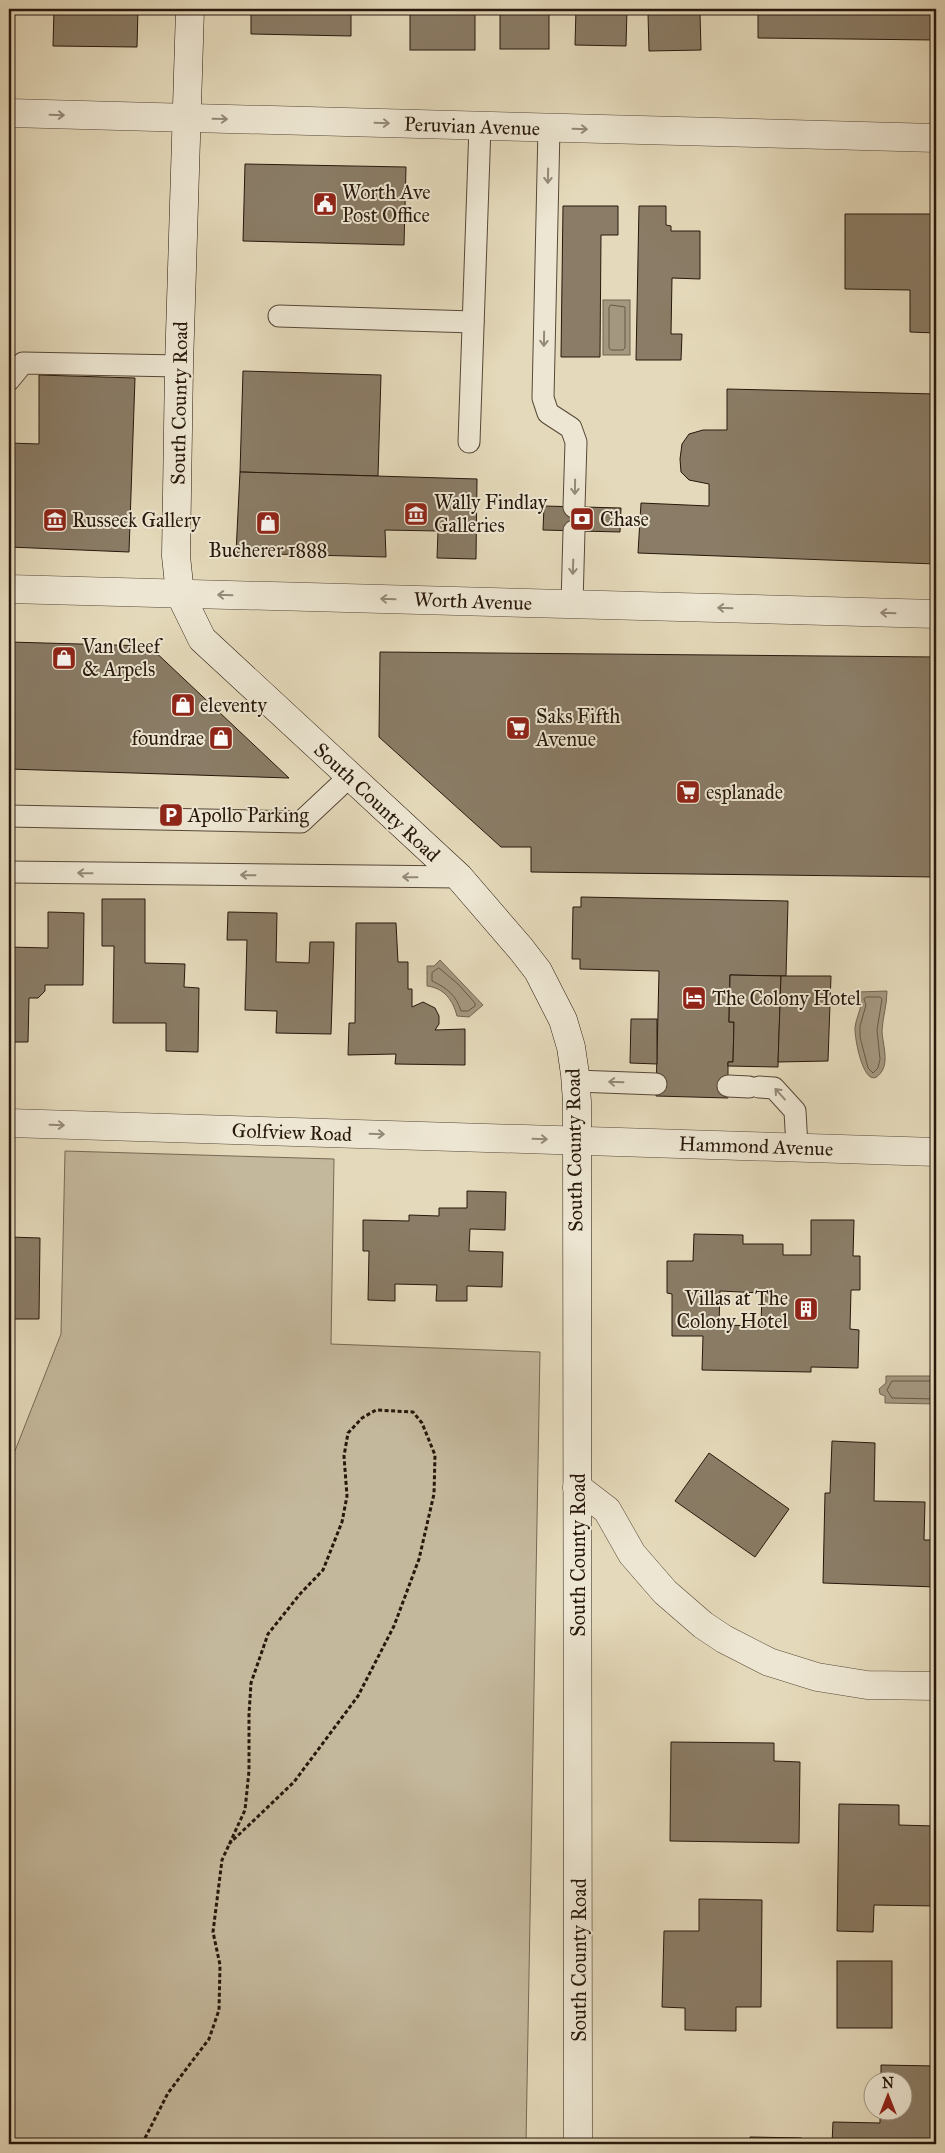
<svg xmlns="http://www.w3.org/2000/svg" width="945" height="2153" font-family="'IM FELL Great Primer',serif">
<rect width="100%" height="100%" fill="#e4d9ba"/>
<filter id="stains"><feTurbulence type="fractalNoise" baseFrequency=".004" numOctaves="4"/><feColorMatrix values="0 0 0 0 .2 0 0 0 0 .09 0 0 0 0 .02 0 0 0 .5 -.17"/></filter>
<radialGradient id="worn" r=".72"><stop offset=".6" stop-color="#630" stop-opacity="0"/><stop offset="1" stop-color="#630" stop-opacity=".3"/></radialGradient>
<path fill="#c4b89c" stroke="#766854" d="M65,1151L334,1159L331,1344L540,1352L526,2144H9V1466L61,1334Z"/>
<g fill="#a4977f" stroke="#726451">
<rect x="603" y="300" width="27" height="55"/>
<path d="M440,960L483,1005L469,1017L457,1016C453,1000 444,988 427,986V966H434Z"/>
<path d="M887,991C887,1005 883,1016 882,1030C882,1042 889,1060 882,1071C865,1098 854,1037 855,1027C856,1019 860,1012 861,1004L858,1000V992Z"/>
<path d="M886,1376H936V1404L885,1403V1396L880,1394L879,1389L886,1383Z"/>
</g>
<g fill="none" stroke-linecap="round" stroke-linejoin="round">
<g stroke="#665846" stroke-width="1">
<path d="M611,305L625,307V348L623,350H611L609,348V308Z"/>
<path d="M439,968L458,984L475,1003V1006L468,1011H461C456,995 447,988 432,981V973Z"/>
<path d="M867,997H880L882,999L877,1030L880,1059L878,1068L873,1073L868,1068L860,1037V1026L866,1005L864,999Z"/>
<path d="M936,1381H892L887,1390L892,1398L936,1399"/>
</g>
</g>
<g fill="#8a7c66" stroke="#28180c" fill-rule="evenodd">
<path d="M54,9H138L137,47L53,46Z"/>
<path d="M251,9H351V36L251,34Z"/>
<rect x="410" y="9" width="65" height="41"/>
<rect x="500" y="9" width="49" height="40"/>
<path d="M576,9H627L626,46L575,45Z"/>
<path d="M758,9H936V40L758,38Z"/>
<path d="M648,14H700L701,50L649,51Z"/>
<path d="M245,164L406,167L404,245L243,241Z"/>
<path d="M563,206H618V235H601L600,357H561Z"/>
<path d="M639,206H666V225L671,226V231H700V279L672,278L671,334H682L681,360H636Z"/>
<path d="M845,214H936V333L910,332V290L845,289Z"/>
<path d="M243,371L381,375L378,476L240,472Z"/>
<path d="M39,375L135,378L129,552L9,547V443L39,444Z"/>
<path d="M727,389L936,394V564L638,553L641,503L709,506V484L689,480L681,472L680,459L682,444L689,434L703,430H727Z"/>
<path d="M240,472L477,479L476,559L437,558L438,531L385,530L386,557L236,553Z"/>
<path d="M544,506L621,508L620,532L543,530Z"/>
<path d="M9,642L149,646L289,778L9,769Z"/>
<path d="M380,652L936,657V877L531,872V847H501L379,737Z"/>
<path d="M581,897L788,901L786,976L730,975L729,1022H734L733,1062H728V1098L656,1096L659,971L580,969V959H572L573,907H581Z"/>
<path d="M102,899H145V963L185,964L184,987L199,988L198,1052L166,1051V1023H113L114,946H102Z"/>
<path d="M48,912L84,913L83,985H45V991L38,998H29L28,1042H9V947L48,948Z"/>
<path d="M228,912L277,913L276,962L309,963L310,942H334L331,1034L276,1033L277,1011L245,1010L247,940H227Z"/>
<path d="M356,923H396L398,962H408V989H412V1007L423,1002L435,1008L439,1016V1024L435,1030L465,1029V1065L395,1064L396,1054L348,1055L349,1023H355Z"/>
<path d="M730,975L781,976L778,1067L728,1066V1062H733L734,1022H729Z"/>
<path d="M781,976H831L828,1061L778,1062Z"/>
<path d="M631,1019H657V1064L630,1063Z"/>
<path d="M467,1191L506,1192L505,1230L470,1229L469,1251L503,1252L502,1287L467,1286V1301H436L437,1285L395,1284V1301L368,1300L369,1251H363V1220L409,1221V1215L439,1216V1208H467Z"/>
<path d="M811,1220H854L853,1256H860V1290H851L850,1329L859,1330L858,1368L811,1367V1372L702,1370L703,1336H672V1294L667,1293V1261H693L694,1234L743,1235V1244H783V1255H811ZM720,1291L762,1293L761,1326L719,1325Z"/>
<path d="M9,1237L40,1238L39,1319H9Z"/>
<path d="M832,1441L875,1443L874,1501L925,1502L924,1540H936V1587L823,1583L825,1493H830Z"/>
<path d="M709,1453L789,1509L755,1557L675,1501Z"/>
<path d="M671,1742L774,1743V1761L800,1762L799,1843L670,1841Z"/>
<path d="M934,1801H936V1906L874,1905L873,1932L837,1931L839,1804L899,1805V1825L934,1826Z"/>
<path d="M699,1899L762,1900L761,2007H736V2031L685,2030V2008L662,2007L664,1931H699Z"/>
<rect x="837" y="1961" width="55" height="67"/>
<path d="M881,2065L936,2066V2144H832L833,2122L880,2123V2110H902V2080H881Z"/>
<path d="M750,2137L802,2138V2144H750Z"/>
</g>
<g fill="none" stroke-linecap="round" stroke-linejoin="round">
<defs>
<g id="service">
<path d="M549,128L543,398L548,413L571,428L576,442L574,507"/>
<path d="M279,316L473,322"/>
<path d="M9,380L23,363L179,366"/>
<path d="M469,442L480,126"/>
<path d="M572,604L574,531"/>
<path d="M9,816L301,822L349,777"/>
<path d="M9,872L459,877"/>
<path d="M576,1081L656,1084"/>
<path d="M728,1086L749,1087"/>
<path d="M759,1087L774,1088L795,1111L797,1147"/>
</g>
<g id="minor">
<path d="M9,1123L936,1152"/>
<path d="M577,1487L607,1510L632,1554L665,1592L703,1625L724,1639L769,1662L817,1677L867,1685L936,1686"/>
</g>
<g id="tertiary">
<path d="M9,113L936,138"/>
<path d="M9,589L936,614"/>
</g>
<path id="secondary" d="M190,9L179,366L176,556L180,594L202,639L459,877L521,949L538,971L563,1020L571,1047L575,1074L577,1102L578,2144"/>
</defs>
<use href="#service" stroke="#574838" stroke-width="23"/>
<use href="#minor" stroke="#574838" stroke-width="29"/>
<use href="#tertiary" stroke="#574838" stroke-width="29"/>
<use href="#secondary" stroke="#28180c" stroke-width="29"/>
<path stroke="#28180c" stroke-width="3" stroke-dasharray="4 2.5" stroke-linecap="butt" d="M142,2144L168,2093L209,2039L219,2010L220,1965L213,1932L222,1860L245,1810L249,1771V1714L251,1683L268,1634L300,1594L323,1570L342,1522L347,1496L344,1456L348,1433L362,1418L376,1410L413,1412L422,1423L435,1455L434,1494L419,1559L394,1626L358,1696L294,1782L229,1844"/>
<use href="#service" stroke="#ede6d2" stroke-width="21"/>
<use href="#minor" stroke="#ede6d2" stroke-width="28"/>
<use href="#tertiary" stroke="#ede6d2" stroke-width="28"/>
<use href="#secondary" stroke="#ede6d2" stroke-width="28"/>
</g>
<defs><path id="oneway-shaft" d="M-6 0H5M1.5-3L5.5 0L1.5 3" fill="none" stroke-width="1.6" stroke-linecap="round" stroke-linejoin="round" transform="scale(1.25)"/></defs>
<g stroke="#948979">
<use href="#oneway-shaft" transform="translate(57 115) rotate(2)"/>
<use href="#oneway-shaft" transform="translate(220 119) rotate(1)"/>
<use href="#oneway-shaft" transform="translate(382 123) rotate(2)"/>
<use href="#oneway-shaft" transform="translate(580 129) rotate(2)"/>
<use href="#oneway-shaft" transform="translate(548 176) rotate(91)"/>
<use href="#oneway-shaft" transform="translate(544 339) rotate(91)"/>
<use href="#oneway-shaft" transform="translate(575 487) rotate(91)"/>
<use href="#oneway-shaft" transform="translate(573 567) rotate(92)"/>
<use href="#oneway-shaft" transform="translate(225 595) rotate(-178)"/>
<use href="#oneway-shaft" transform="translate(388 599) rotate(-178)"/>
<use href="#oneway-shaft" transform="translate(725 608) rotate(-178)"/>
<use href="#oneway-shaft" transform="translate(888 613) rotate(-178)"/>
<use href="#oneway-shaft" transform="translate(85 873) rotate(-179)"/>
<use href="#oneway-shaft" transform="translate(248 875) rotate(-179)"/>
<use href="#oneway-shaft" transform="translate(410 877) rotate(-179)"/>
<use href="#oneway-shaft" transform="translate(616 1082) rotate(-178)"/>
<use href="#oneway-shaft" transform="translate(780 1094) rotate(-132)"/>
<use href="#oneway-shaft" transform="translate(57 1125) rotate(2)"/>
<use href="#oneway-shaft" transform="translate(377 1134) rotate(2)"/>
<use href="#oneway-shaft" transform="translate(540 1139) rotate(2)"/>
</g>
<defs>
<symbol id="civic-square" viewBox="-11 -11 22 22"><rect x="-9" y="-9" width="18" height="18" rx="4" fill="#8f2418" stroke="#ede6d2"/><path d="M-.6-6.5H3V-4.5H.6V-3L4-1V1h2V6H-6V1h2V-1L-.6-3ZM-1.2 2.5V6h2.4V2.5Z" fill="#fff"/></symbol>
<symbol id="museum-square" viewBox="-11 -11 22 22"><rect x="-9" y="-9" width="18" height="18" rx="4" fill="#8f2418" stroke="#ede6d2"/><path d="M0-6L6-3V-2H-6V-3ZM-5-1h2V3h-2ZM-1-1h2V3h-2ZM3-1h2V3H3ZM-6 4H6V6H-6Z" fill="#fff"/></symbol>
<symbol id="bank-square" viewBox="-11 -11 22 22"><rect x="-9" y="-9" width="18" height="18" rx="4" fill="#8f2418" stroke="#ede6d2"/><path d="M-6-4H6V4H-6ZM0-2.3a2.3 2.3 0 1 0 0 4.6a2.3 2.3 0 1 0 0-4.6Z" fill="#fff"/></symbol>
<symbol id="shop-square" viewBox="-11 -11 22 22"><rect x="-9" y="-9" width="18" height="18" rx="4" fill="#8f2418" stroke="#ede6d2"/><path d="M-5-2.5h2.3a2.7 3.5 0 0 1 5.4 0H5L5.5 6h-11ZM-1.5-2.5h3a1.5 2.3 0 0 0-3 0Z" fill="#fff"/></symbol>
<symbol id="supermarket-square" viewBox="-11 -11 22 22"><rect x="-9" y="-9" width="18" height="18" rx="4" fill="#8f2418" stroke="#ede6d2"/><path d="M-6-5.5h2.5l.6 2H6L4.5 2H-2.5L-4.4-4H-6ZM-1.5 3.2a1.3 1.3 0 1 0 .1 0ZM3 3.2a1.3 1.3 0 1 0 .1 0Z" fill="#fff"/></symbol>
<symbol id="parking-square" viewBox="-11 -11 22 22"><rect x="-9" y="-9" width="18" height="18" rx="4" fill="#8f2418" stroke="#ede6d2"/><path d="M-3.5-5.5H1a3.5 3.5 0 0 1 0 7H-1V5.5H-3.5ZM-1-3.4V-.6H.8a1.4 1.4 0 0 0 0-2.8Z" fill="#fff"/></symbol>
<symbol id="hotel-square" viewBox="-11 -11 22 22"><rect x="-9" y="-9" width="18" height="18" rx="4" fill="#8f2418" stroke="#ede6d2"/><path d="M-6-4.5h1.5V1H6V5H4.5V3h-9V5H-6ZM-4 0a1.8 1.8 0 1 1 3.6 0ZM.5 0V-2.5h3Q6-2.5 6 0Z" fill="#fff"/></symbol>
<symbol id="building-square" viewBox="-11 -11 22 22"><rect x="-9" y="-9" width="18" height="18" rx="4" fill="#8f2418" stroke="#ede6d2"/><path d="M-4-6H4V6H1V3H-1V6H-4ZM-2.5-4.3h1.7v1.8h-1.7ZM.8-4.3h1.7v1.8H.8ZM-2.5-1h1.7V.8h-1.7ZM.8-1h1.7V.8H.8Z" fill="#fff"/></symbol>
</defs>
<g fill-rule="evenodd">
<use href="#civic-square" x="311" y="190" width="28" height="28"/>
<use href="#museum-square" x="402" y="500" width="28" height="28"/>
<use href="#bank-square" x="568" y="505" width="28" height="28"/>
<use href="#museum-square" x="41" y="506" width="28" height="28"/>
<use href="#shop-square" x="254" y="509" width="28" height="28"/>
<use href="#shop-square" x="50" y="644" width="28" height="28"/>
<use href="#shop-square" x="169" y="691" width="28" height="28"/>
<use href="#supermarket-square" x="504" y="714" width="28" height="28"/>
<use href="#shop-square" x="207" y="724" width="28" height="28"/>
<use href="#supermarket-square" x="674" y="778" width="28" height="28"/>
<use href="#parking-square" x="157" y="801" width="28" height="28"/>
<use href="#hotel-square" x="680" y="984" width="28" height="28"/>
<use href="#building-square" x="792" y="1295" width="28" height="28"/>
</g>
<g text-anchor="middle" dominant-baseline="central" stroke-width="4" stroke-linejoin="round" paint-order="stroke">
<g font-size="20" fill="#28180c" stroke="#ede6d2">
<text transform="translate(472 126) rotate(2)">Peruvian Avenue</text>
<text transform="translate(179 403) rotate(-89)">South County Road</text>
<text transform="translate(473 601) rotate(2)">Worth Avenue</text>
<text transform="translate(377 802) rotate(43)">South County Road</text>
<text transform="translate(292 1132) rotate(2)">Golfview Road</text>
<text transform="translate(756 1146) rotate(2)">Hammond Avenue</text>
<text transform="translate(574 1150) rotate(-91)">South County Road</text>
<text transform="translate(578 1555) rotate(-90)">South County Road</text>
<text transform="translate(579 1960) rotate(-90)">South County Road</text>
</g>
<g font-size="20" fill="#28180c" stroke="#ede6d2" text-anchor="start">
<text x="342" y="192">Worth Ave<tspan x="342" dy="23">Post Office</tspan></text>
<text x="434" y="502">Wally Findlay<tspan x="434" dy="23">Galleries</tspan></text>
<text x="600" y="519">Chase</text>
<text x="72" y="520">Russeck Gallery</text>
<text x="268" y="550" text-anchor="middle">Bucherer 1888</text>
<text x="82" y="646">Van Cleef<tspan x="82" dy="23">&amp; Arpels</tspan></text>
<text x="200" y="705">eleventy</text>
<text x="536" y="716">Saks Fifth<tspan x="536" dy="23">Avenue</tspan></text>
<text x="204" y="738" text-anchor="end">foundrae</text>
<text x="706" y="792">esplanade</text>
<text x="188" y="815">Apollo Parking</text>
<text x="712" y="998">The Colony Hotel</text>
<text x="788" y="1298" text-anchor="end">Villas at The<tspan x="788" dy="23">Colony Hotel</tspan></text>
</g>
</g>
<rect width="945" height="2153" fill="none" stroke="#e4d9ba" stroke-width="30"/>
<rect x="10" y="10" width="925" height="2133" fill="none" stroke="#28180c" stroke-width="2.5"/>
<rect x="15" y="15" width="915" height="2123" fill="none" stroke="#28180c"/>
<g transform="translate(888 2096)"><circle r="24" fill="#ede6d2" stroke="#9e9483"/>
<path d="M0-4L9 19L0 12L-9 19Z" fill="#8f2418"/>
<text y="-8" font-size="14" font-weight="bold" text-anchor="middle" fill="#28180c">N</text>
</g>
<rect width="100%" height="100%" filter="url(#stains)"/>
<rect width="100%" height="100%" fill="url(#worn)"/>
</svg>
